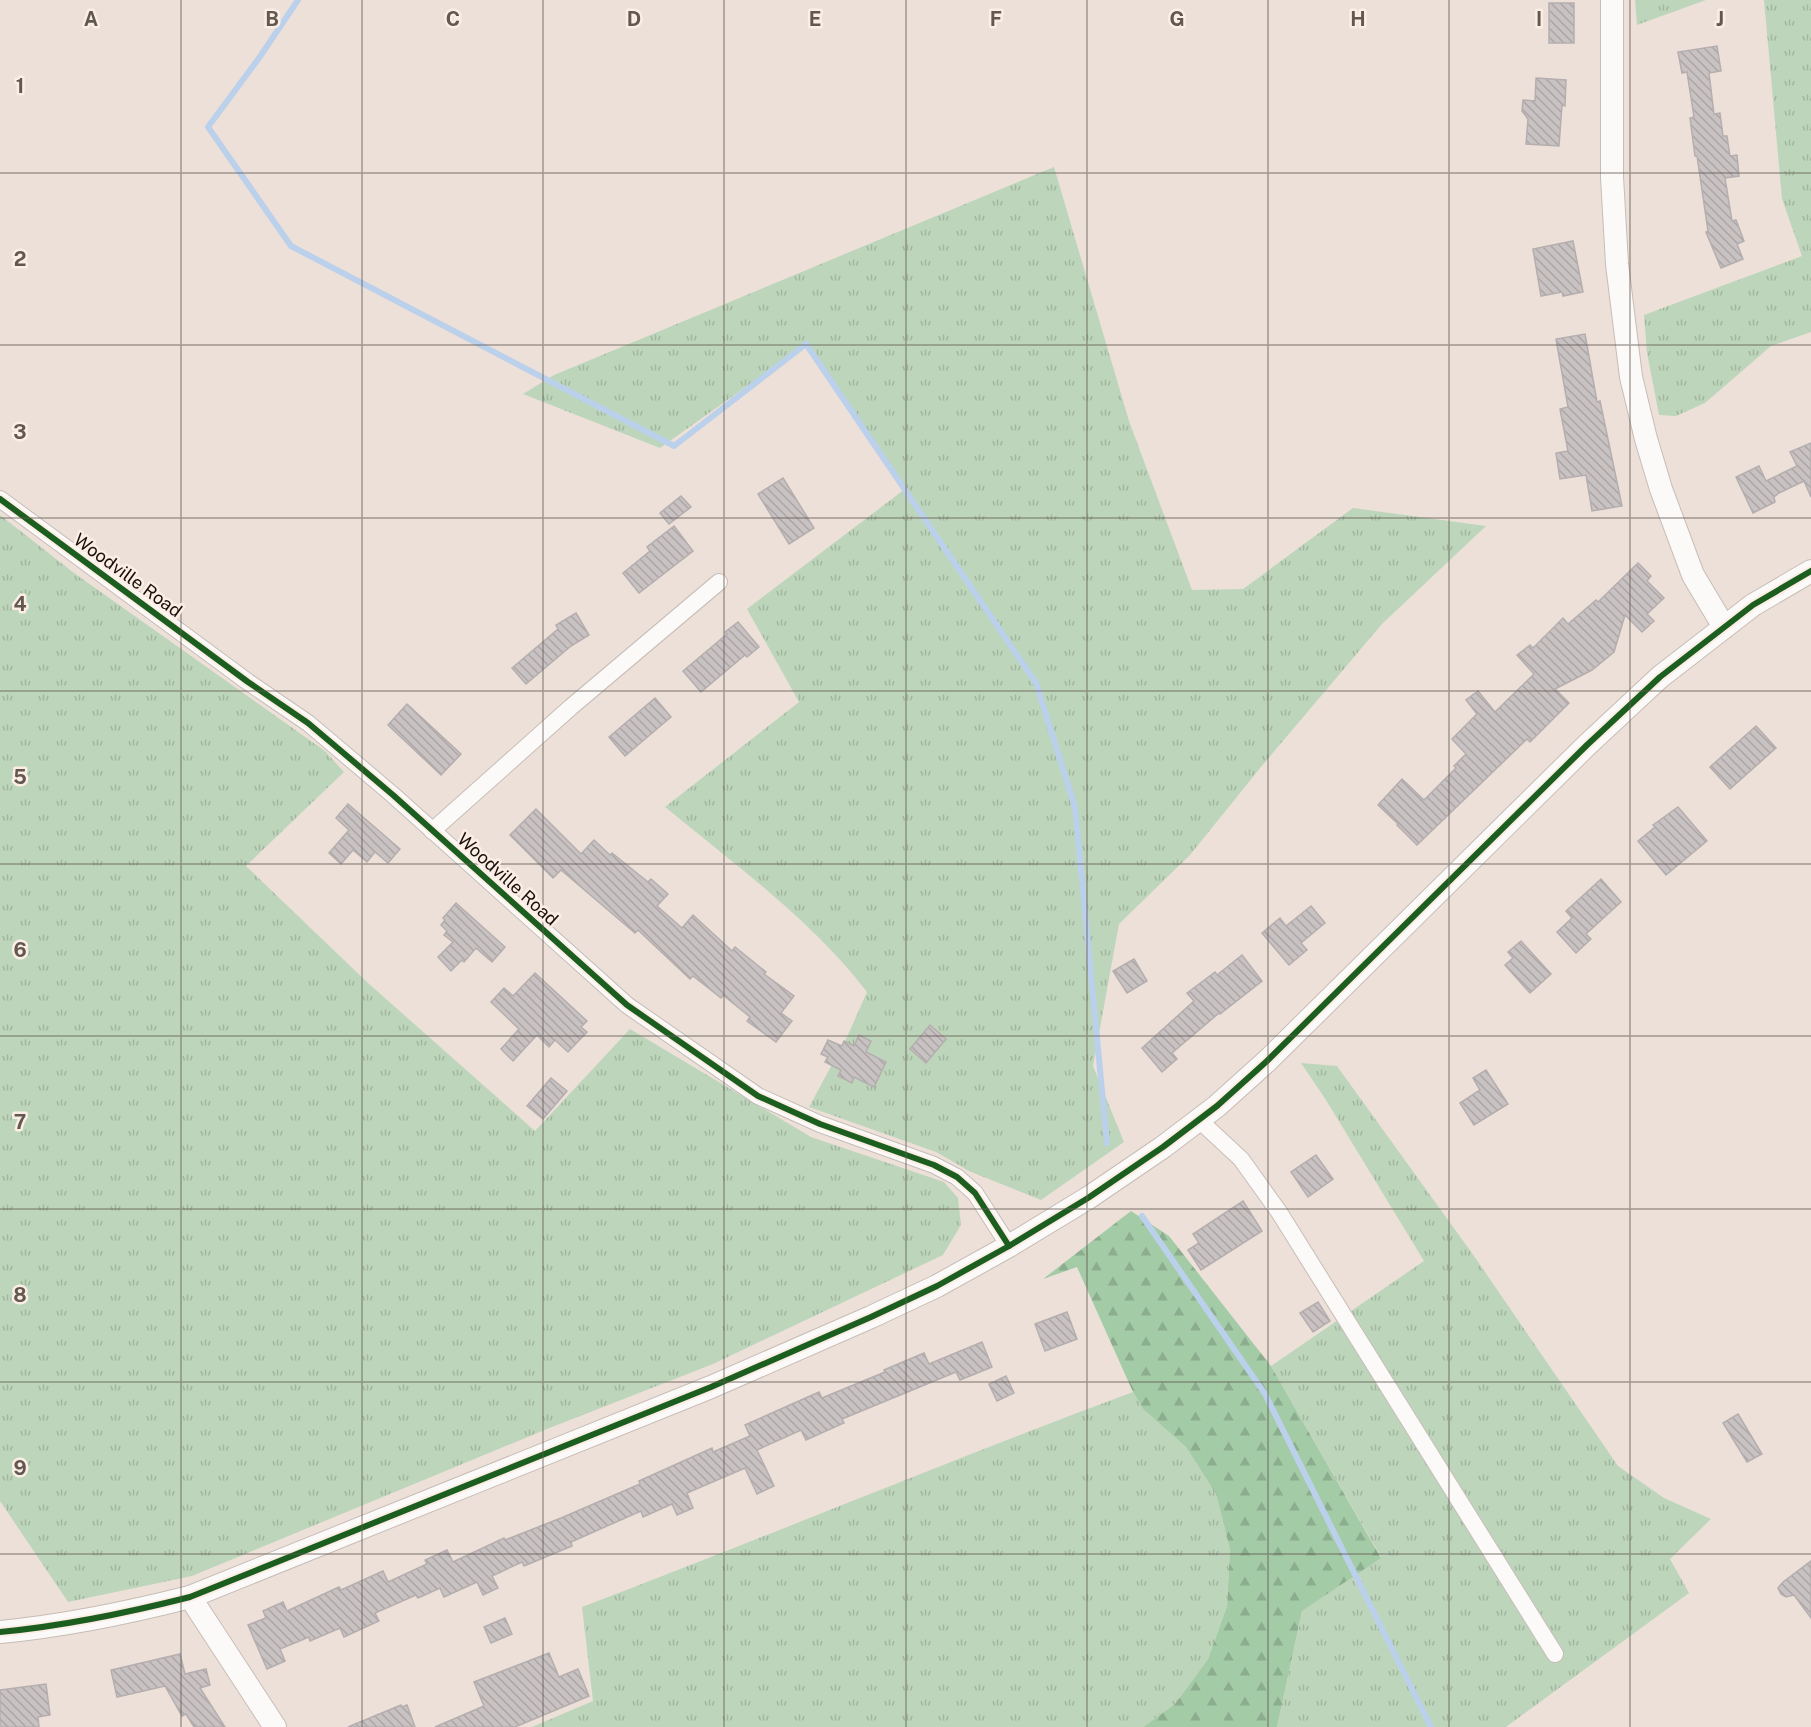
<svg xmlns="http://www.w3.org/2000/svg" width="1811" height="1727" font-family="'Public Sans',sans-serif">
<defs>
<pattern id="grass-tufts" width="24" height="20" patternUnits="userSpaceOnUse" patternTransform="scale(1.5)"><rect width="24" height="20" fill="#bdd6bb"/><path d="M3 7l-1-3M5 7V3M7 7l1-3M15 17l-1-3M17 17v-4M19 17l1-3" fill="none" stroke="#a2b69f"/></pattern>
<pattern id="forest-firs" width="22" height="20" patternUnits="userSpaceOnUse" patternTransform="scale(1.5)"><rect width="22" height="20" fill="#a3cba6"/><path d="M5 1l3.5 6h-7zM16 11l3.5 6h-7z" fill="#8cad8e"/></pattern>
<pattern id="building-back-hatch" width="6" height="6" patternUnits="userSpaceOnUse" patternTransform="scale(1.5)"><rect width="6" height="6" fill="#c9c2c3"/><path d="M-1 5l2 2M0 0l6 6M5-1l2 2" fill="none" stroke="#aca6a6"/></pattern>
</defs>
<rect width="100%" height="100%" fill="#ede0d8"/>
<g fill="url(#grass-tufts)">
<path d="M1635,0H1706L1637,25Z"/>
<path d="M1764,0H1811V332L1771,346L1705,403L1676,416L1659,415L1647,353L1644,315L1802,256L1782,199Z"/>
<path d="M1054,167L1129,421L1192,590L1243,589L1353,508L1486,526L1382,624L1261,767L1190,855L1119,924L1093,1066L1124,1142L1041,1200L969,1171L936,1152L809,1107L847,1037L867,992C811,919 735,865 665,807L799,702L747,609L905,489L806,344L660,448L523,394L554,375Z"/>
<path d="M0,515L74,573L325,751L344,772L246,866L368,983L535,1131L630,1029L811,1137L944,1182L958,1198L961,1225L943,1255L713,1364L547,1429L192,1576L68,1602L0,1501Z"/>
<path d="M1301,1063L1337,1066L1474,1256L1618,1466L1664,1498L1711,1519L1670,1559L1689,1593L1506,1727H1277L1302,1611L1381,1557L1271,1366L1424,1261L1326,1100Z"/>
<path d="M1133,1392L1143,1409L1186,1447L1216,1494L1230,1549L1227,1606L1208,1659L1175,1704L1143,1727H532L593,1701L582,1607C766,1537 948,1461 1133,1392Z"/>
</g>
<path fill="url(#forest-firs)" d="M1131,1211L1169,1236L1271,1366L1381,1558L1302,1611L1277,1727H1143L1175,1704L1208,1659L1227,1606L1230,1549L1216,1494L1186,1447L1143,1409L1133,1392L1077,1267L1043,1279Z"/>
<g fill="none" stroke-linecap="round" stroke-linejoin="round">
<g stroke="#bbd0eb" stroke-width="6">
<path d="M298,0L259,58L208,127L291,246L674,446L806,344L1036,683L1075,807L1107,1143"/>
<path d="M1142,1216L1265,1394L1431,1727"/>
</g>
</g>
<g fill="url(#building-back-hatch)" stroke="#b5aeae" stroke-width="1.5">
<rect x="1549" y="3" width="25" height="40"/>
<path d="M1717,46L1721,71L1709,73L1714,114L1720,113L1723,136H1727L1730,156L1737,155L1739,176L1725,178L1732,221L1736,220L1744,241L1737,244L1743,259L1721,268L1706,232L1708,231L1697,156H1695L1690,118L1694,117L1687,72L1682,73L1678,52Z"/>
<path d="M1536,78L1566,80L1565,106L1562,105L1559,146L1526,144L1528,119L1522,111L1523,100L1535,101Z"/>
<path d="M1573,241L1583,292L1563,296L1562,292L1541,296L1533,249Z"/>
<path d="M1585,334L1597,402L1600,401L1622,506L1592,511L1586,475L1560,479L1556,453L1568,451L1560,409L1568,407L1556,339Z"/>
<path d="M1811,443V497L1804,481L1779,493L1774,497L1775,502L1753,513L1736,477L1759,466L1766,481L1797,466L1790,452Z"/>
<path d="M783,478L814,528L789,544L758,494Z"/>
<path d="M681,496L691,507L669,524L660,513Z"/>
<path d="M674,526L693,551L639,593L623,573L650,551L647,547Z"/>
<path d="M1638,563L1651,576L1647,581L1664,598L1647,614L1654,621L1642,632L1625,615L1614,652L1592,670L1555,689L1569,703L1530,742L1527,739L1417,845L1397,825L1398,824L1378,805L1402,779L1424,800L1456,768L1454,766L1466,754L1452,739L1477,714L1466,700L1478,691L1495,712L1534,674L1517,655L1530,645L1533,648L1563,618L1568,624L1596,600L1598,602Z"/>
<path d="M576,613L589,635L571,646L526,684L512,668L558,629L556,625Z"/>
<path d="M738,622L759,647L747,657L745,655L701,692L683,671L727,634L725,632Z"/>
<path d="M655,698L671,717L625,756L609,737Z"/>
<path d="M407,704L461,754L441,775L388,725Z"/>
<path d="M1756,726L1776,748L1730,789L1710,767Z"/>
<path d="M348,804L400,849L388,863L375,852L367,862L353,850L341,864L329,853L349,830L336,818Z"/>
<path d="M1678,807L1707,841L1666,875L1638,841L1655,827L1653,825Z"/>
<path d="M536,809L581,854L594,840L610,855L612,853L648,882L651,879L668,894L657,906L682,928L693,915L732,951L735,947L766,972L764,974L794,996L781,1013L792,1021L776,1042L747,1021L750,1017L723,995L721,998L693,976L690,979L638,930L635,933L561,870L553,878L510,835Z"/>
<path d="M1601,879L1621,902L1586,934L1591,939L1576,953L1557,932L1572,918L1566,911Z"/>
<path d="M456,903L505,947L492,962L476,948L464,962L462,960L451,971L438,957L453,942L444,935L447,931L441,925L445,920L443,918Z"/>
<path d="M1311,906L1325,923L1301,943L1307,950L1289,965L1262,933L1280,918L1286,926Z"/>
<path d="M1521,941L1551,974L1530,993L1505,965L1513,958L1508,952Z"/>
<path d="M1242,955L1262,981L1220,1014L1219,1013L1172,1053L1177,1059L1162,1072L1142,1048L1194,1001L1187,993L1215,972L1217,975Z"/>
<path d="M1134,959L1147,981L1127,993L1113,971Z"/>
<path d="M535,973L587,1021L581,1027L587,1032L568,1052L555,1040L549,1047L537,1035L513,1061L501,1049L519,1029L491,1002L504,988L513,996Z"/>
<path d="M930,1025L946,1039L926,1063L910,1049Z"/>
<path d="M859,1035L871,1041L866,1052L886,1062L874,1087L854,1077L852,1083L838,1076L841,1070L825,1062L828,1057L821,1054L828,1040L842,1046L844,1041L854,1046Z"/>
<path d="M1486,1070L1508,1104L1474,1125L1460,1103L1480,1090L1473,1078Z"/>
<path d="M551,1078L567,1091L543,1119L527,1106Z"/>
<path d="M1316,1155L1333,1179L1308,1197L1291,1172Z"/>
<path d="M1243,1201L1262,1231L1201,1270L1188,1250L1199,1243L1193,1234Z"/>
<path d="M1318,1302L1330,1321L1313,1332L1300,1313Z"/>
<path d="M1067,1312L1077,1339L1045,1351L1035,1324Z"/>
<path d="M982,1342L992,1367L960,1380L956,1372L842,1419L844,1423L806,1440L801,1430L757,1450L774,1486L757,1494L745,1468L687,1493L693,1508L677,1515L672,1504L643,1517L641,1511L571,1542L572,1546L524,1566L522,1562L492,1576L498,1588L483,1595L477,1582L444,1597L440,1588L418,1598L416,1595L375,1613L379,1621L344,1637L340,1628L310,1641L309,1637L280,1649L285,1661L267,1669L248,1625L266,1618L263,1611L283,1602L287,1611L339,1587L341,1590L383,1571L388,1582L427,1564L425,1560L447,1550L453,1562L504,1538L505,1540L561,1518L640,1484L639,1481L712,1448L713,1452L750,1436L745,1425L819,1392L822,1398L885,1372L884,1370L924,1353L929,1364Z"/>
<path d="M1006,1376L1014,1393L997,1401L989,1384Z"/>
<path d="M1738,1414L1762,1454L1747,1462L1723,1423Z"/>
<path d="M1811,1561V1618L1794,1595L1786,1597L1781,1594L1778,1588L1783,1582Z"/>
<path d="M505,1618L512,1634L491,1643L484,1627Z"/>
<path d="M549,1653L559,1677L578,1669L589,1696L515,1727H435L484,1706L474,1682Z"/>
<path d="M180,1654L185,1674L206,1669L210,1685L200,1688L225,1727H194L186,1714L182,1716L165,1686L117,1697L111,1670Z"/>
<path d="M46,1684L50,1715L38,1717L39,1727H0V1690Z"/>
<path d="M401,1705L402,1707L407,1705L415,1727H348Z"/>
</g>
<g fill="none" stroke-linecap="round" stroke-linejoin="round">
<defs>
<g id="street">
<path d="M0,499L248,682L308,723L393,795L627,1005L758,1096L820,1124L934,1165L957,1177L975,1193L1009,1246"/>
<path d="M432,831L571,707L719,582"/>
<path d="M1199,1120L1241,1159L1279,1212L1555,1654"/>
</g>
<g id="secondary">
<path d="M1612,0V177L1617,264L1631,377L1646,439L1661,489L1693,575L1724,627"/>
<path d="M190,1597L275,1727"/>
<path d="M0,1632C64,1626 127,1613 190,1597L711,1387L871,1317L937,1286L1009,1246L1088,1198L1163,1147L1217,1106L1267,1061L1587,745L1660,677L1753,605L1811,571"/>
</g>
</defs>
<use href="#street" stroke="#c7bdb7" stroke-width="18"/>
<use href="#secondary" stroke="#c7bdb7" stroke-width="24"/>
<use href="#street" stroke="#fcfaf9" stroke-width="16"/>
<use href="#secondary" stroke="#fcfaf9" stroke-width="22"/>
<defs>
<g id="cycleway">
<path d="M0,499L248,682L308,723L393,795L627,1005L758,1096L820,1124L934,1165L957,1177L975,1193L1009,1246"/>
<path d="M0,1632C64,1626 127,1613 190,1597L711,1387L871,1317L937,1286L1009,1246L1088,1198L1163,1147L1217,1106L1267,1061L1587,745L1660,677L1753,605L1811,571"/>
</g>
</defs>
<use href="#cycleway" stroke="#fceee5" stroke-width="10"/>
<use href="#cycleway" stroke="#1b5e20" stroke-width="6"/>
</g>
<path fill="none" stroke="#625852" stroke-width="1.5" stroke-opacity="0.55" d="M181,0V1727M362,0V1727M543,0V1727M724,0V1727M906,0V1727M1087,0V1727M1268,0V1727M1449,0V1727M1630,0V1727M0,173H1811M0,345H1811M0,518H1811M0,691H1811M0,864H1811M0,1036H1811M0,1209H1811M0,1382H1811M0,1554H1811"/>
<g text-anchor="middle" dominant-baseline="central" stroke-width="5" stroke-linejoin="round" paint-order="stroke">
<g font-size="18" fill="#170f0a" stroke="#fceee5">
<text transform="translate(128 575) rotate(36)">Woodville Road</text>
<text transform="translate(508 879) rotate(42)">Woodville Road</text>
</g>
</g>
<g font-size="20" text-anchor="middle" font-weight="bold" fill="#625852" stroke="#fceee5" stroke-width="5" stroke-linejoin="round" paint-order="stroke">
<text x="91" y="26">A</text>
<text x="272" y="26">B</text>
<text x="453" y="26">C</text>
<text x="634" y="26">D</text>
<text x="815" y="26">E</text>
<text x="996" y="26">F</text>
<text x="1177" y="26">G</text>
<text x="1358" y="26">H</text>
<text x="1539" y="26">I</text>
<text x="1720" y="26">J</text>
<text x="20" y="93">1</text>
<text x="20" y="266">2</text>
<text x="20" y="439">3</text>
<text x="20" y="611">4</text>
<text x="20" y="784">5</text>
<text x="20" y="957">6</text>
<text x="20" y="1129">7</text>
<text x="20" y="1302">8</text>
<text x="20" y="1475">9</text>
</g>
</svg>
